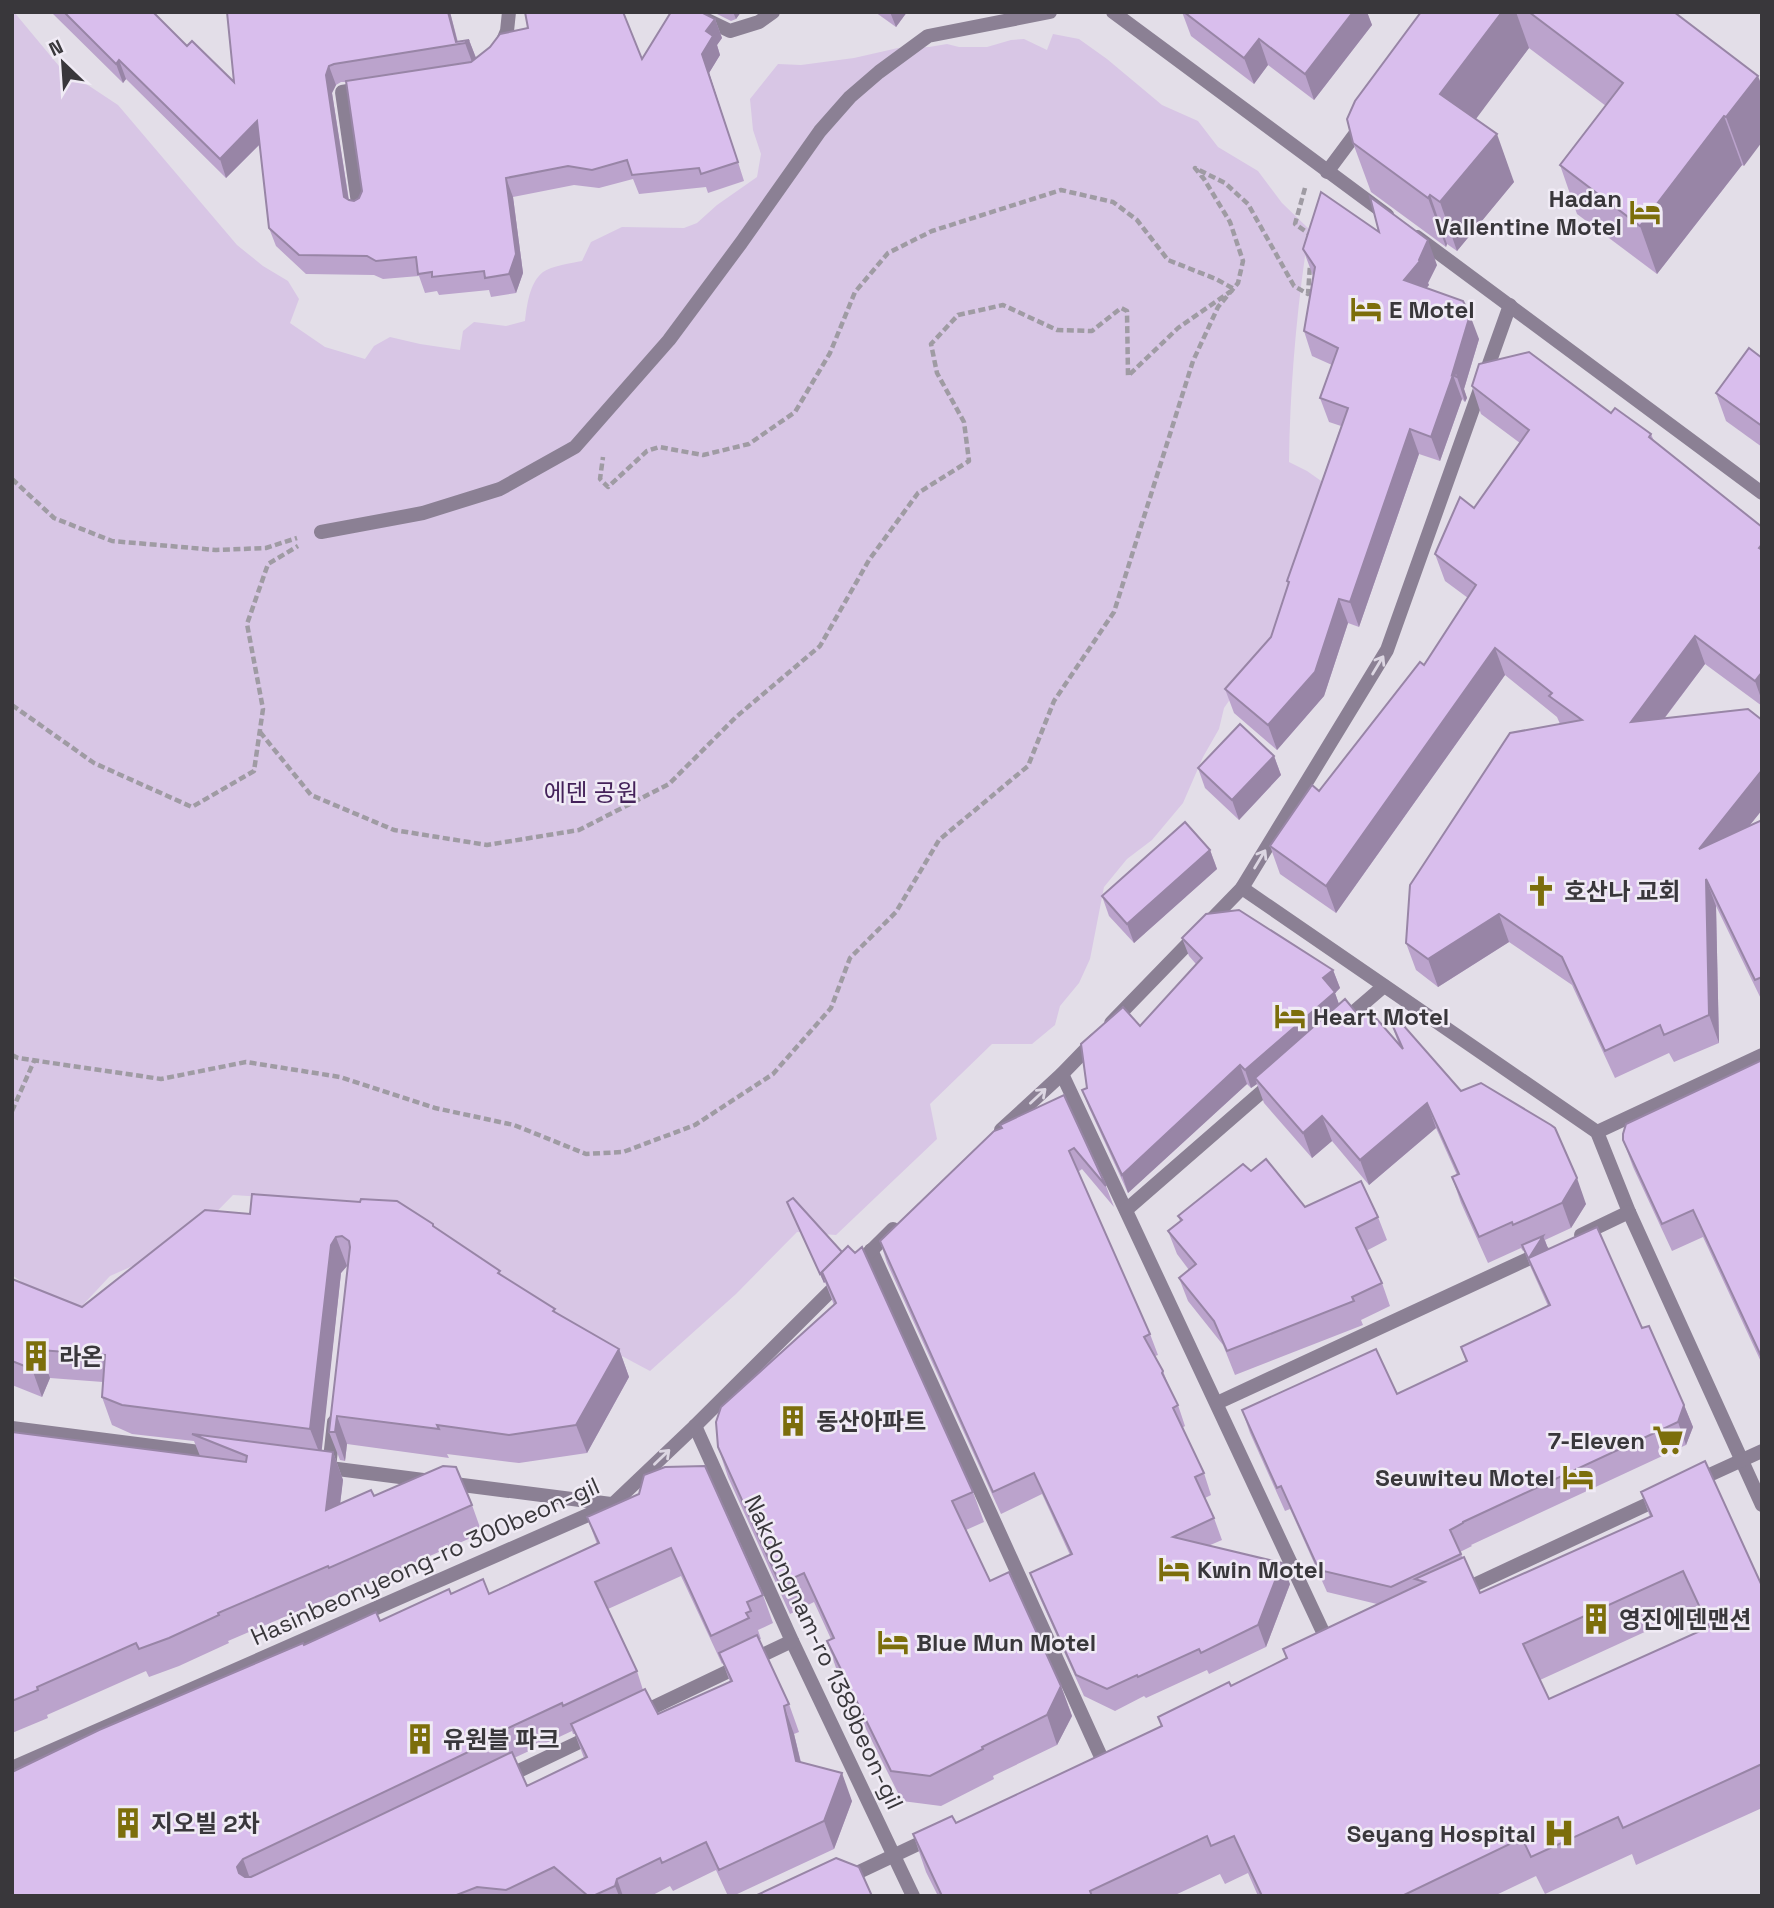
<svg xmlns="http://www.w3.org/2000/svg" width="1774" height="1908" font-family="'Space Grotesk','Noto Sans KR',sans-serif">
<rect width="100%" height="100%" fill="#e3dee8"/>
<path fill="#d8c6e5" d="M12,12H14L59,66L118,105L237,245L263,266L288,281L299,299L290,323L325,347L365,359L374,346L390,337L420,344L460,350L463,331L474,322L506,326L525,321C527,306 529,283 543,272C551,266 572,263 582,261L591,242L622,227L684,228L697,223L717,205L757,177L761,154L753,130L750,99L778,64L801,65L854,58L898,48L929,47L947,44L959,47H987L1011,40L1024,39L1047,50L1053,34L1079,39L1107,59L1162,105L1198,121L1218,147L1258,171L1282,203L1309,229C1297,306 1290,384 1289,462L1307,471L1324,483L1275,635L1224,708L1219,729L1203,757L1183,803L1152,840L1127,859L1104,887L1090,959L1079,983L1060,1006L1055,1025L1032,1044H992L930,1104L937,1139L836,1235L797,1232L736,1294L650,1371L605,1347L365,1203L233,1195L187,1242L110,1276L80,1308L39,1294L12,1275Z"/>
<g fill="none" stroke-linecap="round" stroke-linejoin="round">
<g stroke="#9f9ba3" stroke-width="4.5" stroke-dasharray="7 3.5" stroke-linecap="butt">
<path d="M1305,188L1295,224L1312,236"/>
<path d="M12,479L54,518L112,541L216,550L266,548L297,538"/>
<path d="M12,705L94,763L192,807L254,771L263,709L247,624L268,564L298,546"/>
<path d="M260,732L311,795L394,830L487,845L579,830L669,784L736,717L820,646L869,560L918,493L969,461L964,422L937,373L931,344L958,315L1003,305L1057,330L1092,331L1121,308L1127,311L1128,376L1178,328L1234,289L1216,279L1168,260L1137,220L1113,202L1061,190L932,231L888,253L855,292L830,353L795,412L749,444L703,455L659,447L647,451L608,487L600,479L603,457"/>
<path d="M12,1055L18,1058L161,1079L246,1062L340,1077L435,1108L514,1125L586,1154L623,1152L695,1125L773,1074L831,1008L850,958L896,912L939,840L1028,766L1054,701L1114,612L1193,361L1218,307L1238,283L1243,261L1230,222L1204,179L1195,168L1225,183L1248,204L1294,286L1308,294L1310,265"/>
<path d="M12,1111L34,1061"/>
</g>
<g stroke="#8b8094" stroke-width="14">
<path d="M697,12L705,19L730,31L759,22L773,12"/>
<path d="M1113,12L1387,215"/>
<path d="M500,48L507,31L509,12"/>
<path d="M1327,172L1362,125"/>
<path d="M359,210L342,92L365,88"/>
<path d="M1417,237L1762,493"/>
<path d="M321,532L423,513L500,489L575,447L669,340L741,243L820,131L850,97L879,72L928,36L1050,12"/>
<path d="M1242,888L1597,1132L1629,1212L1762,1505"/>
<path d="M1111,1023L1242,888L1387,650L1510,305"/>
<path d="M1341,1023L1384,986"/>
<path d="M1062,1074L1330,1647"/>
<path d="M1001,1130L1062,1074L1095,1040"/>
<path d="M1597,1132L1762,1055"/>
<path d="M1126,1210L1273,1082"/>
<path d="M1581,1235L1629,1212"/>
<path d="M871,1250L1102,1759"/>
<path d="M1217,1403L1543,1252"/>
<path d="M695,1426L792,1641L913,1896"/>
<path d="M12,1428L215,1454"/>
<path d="M322,1467L611,1504"/>
<path d="M329,1468L334,1422"/>
<path d="M1694,1482L1762,1451"/>
<path d="M1459,1592L1663,1497"/>
<path d="M637,1715L792,1641"/>
<path d="M12,1768L613,1504L695,1426L893,1229"/>
<path d="M504,1778L594,1735"/>
<path d="M844,1879L933,1837"/>
</g>
</g>
<g fill="#bba3cc" fill-rule="evenodd">
<path d="M51,12H153L187,46L234,82L450,12L458,42L469,40L476,58L642,59L715,19L722,38L717,45L720,55L709,73L744,181L708,193L706,187L639,194L633,179L599,188L574,185L513,197L523,273L516,293L491,297L489,290L439,295L437,291L425,293L419,276L383,279L374,275L306,274L276,246L269,228L260,144L226,178L126,79L123,83ZM341,82H346L362,191L359,198L354,201L349,200L332,93L336,85Z"/>
<path d="M713,12H741L736,19L731,21Z"/>
<path d="M875,12H907L896,27Z"/>
<path d="M1182,12H1367L1372,25L1314,100L1268,65L1254,84L1191,36Z"/>
<path d="M1421,12H1674L1758,76L1744,166L1742,165L1657,274L1577,214L1560,165L1606,106L1529,48L1475,119L1514,182L1457,251L1447,244L1446,247L1371,192L1353,143Z"/>
<path d="M1303,249L1437,265L1428,283L1429,285L1426,288L1479,339L1464,389L1467,398L1465,402L1462,399L1440,461L1419,454L1359,627L1348,623L1324,696L1277,750L1234,713L1225,689L1271,637L1288,584L1287,581L1341,426L1329,422L1320,398L1332,365L1312,356L1304,331L1313,276Z"/>
<path d="M1762,358V447L1726,421L1716,393Z"/>
<path d="M1472,386L1611,413L1651,434L1654,441L1762,527V706L1705,664L1664,719L1762,810L1749,826L1762,820V1001L1716,906L1719,1043L1674,1062L1669,1053L1615,1078L1572,985L1509,942L1438,987L1416,970L1406,943L1560,724L1557,717L1505,675L1336,913L1280,874L1270,846L1319,791L1424,665L1468,598L1445,581L1435,554L1474,508L1520,443L1481,414Z"/>
<path d="M1274,756L1281,775L1239,820L1205,788L1198,768Z"/>
<path d="M1210,850L1217,869L1134,943L1109,916L1102,896Z"/>
<path d="M1182,938L1333,970L1340,988L1335,993L1339,1004L1399,1045L1391,1022L1461,1091L1586,1204L1571,1228L1545,1240L1548,1249L1642,1328L1684,1405L1693,1427L1686,1445L1471,1545L1472,1546L1460,1552L1480,1593L1650,1517L1641,1492L1762,1586V1808L1636,1865L1632,1854L1545,1894L1536,1876L1494,1896H1258L1248,1873L1225,1884L1220,1874L1173,1896H938L926,1872L913,1834L956,1823L1161,1726L1158,1717L1231,1686L1286,1658L1283,1649L1377,1604L1327,1592L1290,1509L1285,1511L1250,1433L1242,1410L1397,1394L1466,1361L1461,1347L1548,1306L1531,1268L1524,1250L1523,1251L1521,1248L1488,1263L1461,1203L1452,1177L1457,1175L1436,1128L1369,1185L1332,1141L1312,1158L1264,1103L1257,1084L1251,1088L1247,1084L1128,1193L1089,1108L1082,1090L1087,1088L1140,1026L1196,964L1189,956ZM1697,1608L1706,1628L1549,1699L1540,1680Z"/>
<path d="M1762,1060V1364L1703,1237L1672,1251L1633,1167L1623,1140Z"/>
<path d="M1064,1095L1106,1186L1114,1207L1082,1169L1078,1172L1150,1334L1158,1355L1155,1356L1163,1371L1170,1389L1178,1405L1185,1426L1182,1428L1204,1473L1211,1495L1205,1498L1214,1518L1222,1540L1208,1546L1290,1584L1266,1647L1209,1674L1207,1670L1146,1698L1144,1696L1115,1711L1084,1696L1038,1594L1030,1573L1070,1555L1042,1494L1001,1514L887,1263L880,1241Z"/>
<path d="M1251,1171L1305,1207L1378,1217L1387,1240L1366,1251L1382,1283L1390,1306L1361,1320L1363,1325L1235,1375L1223,1345L1188,1301L1179,1278L1189,1270L1177,1254L1168,1231L1180,1221L1178,1216Z"/>
<path d="M787,1202L973,1492L984,1522L966,1530L990,1581L1061,1686L1072,1716L1057,1745L993,1776L994,1779L941,1806L902,1801L837,1671L827,1641L831,1639L814,1602L790,1614L728,1477L718,1447L834,1305L825,1282L824,1283Z"/>
<path d="M250,1214L433,1224L435,1227L502,1276L556,1313L619,1349L629,1377L587,1453L519,1463L447,1454L449,1458L347,1444L345,1461L340,1460L329,1432L348,1265L347,1266L341,1273L321,1450L333,1452L343,1480L340,1504L374,1496L472,1505L482,1533L339,1596L338,1594L228,1641L229,1643L179,1666L149,1677L146,1671L47,1715L48,1718L12,1733V1432L200,1456L194,1441L132,1434L112,1425L102,1397L103,1382L50,1378L42,1397L12,1385V1279L82,1307Z"/>
<path d="M639,1494L763,1595L773,1623L758,1630L761,1639L759,1640L789,1704L799,1732L794,1734L801,1762L852,1801L834,1849L733,1896H728L716,1870L673,1891L670,1886L651,1896H12L304,1645L380,1621L451,1594H489L597,1544L587,1517ZM681,1576L722,1664L723,1663L730,1682L658,1714L643,1690L637,1671L608,1609ZM572,1731L573,1734H575L584,1758L527,1786L514,1758Z"/>
</g>
<g fill="#9885a6">
<path d="M448,12H450L458,44H456Z"/>
<path d="M733,12H741L736,19Z"/>
<path d="M890,12H907L896,27Z"/>
<path d="M1353,12H1367L1372,25L1314,100L1305,74Z"/>
<path d="M1502,12H1516L1529,48L1458,143L1440,94Z"/>
<path d="M715,19L722,38L717,45L720,55L709,73L744,181L702,54L706,31Z"/>
<path d="M1259,39L1268,65L1254,84L1244,58Z"/>
<path d="M469,40L476,58L472,62L465,43Z"/>
<path d="M119,60L126,79L123,83L116,64Z"/>
<path d="M329,66L336,85L332,93L351,215L344,197L326,75Z"/>
<path d="M1758,76L1762,86V142L1744,166L1726,117Z"/>
<path d="M1724,116L1742,165L1657,274L1640,226Z"/>
<path d="M257,121L264,140L226,178L220,159Z"/>
<path d="M1497,134L1514,182L1457,251L1440,202Z"/>
<path d="M506,178L513,197L523,273L516,293L509,274Z"/>
<path d="M1430,195L1447,244L1446,247L1428,198Z"/>
<path d="M1428,240L1437,265L1428,283L1429,285L1412,305L1404,280L1419,260Z"/>
<path d="M1470,315L1479,339L1464,389L1467,398L1465,402L1457,377L1453,375L1462,399L1440,461L1431,437L1452,375Z"/>
<path d="M1410,429L1419,454L1359,627L1350,602Z"/>
<path d="M1339,599L1348,623L1324,696L1277,750L1268,725Z"/>
<path d="M1695,636L1705,664L1641,749L1631,722Z"/>
<path d="M1495,648L1505,675L1336,913L1326,886Z"/>
<path d="M1762,672V701L1755,681Z"/>
<path d="M1274,756L1281,775L1239,820L1232,800Z"/>
<path d="M1762,770V810L1709,876L1699,849Z"/>
<path d="M1210,850L1217,869L1134,943L1127,924Z"/>
<path d="M1706,879L1716,906L1719,1043L1709,1015Z"/>
<path d="M1499,914L1509,942L1438,987L1428,959Z"/>
<path d="M1333,970L1340,988L1335,993L1341,1010L1255,1078L1257,1084L1251,1088L1245,1070L1323,978Z"/>
<path d="M1240,1065L1247,1084L1128,1193L1122,1175Z"/>
<path d="M1427,1103L1436,1128L1369,1185L1360,1160Z"/>
<path d="M1322,1116L1332,1141L1312,1158L1303,1133Z"/>
<path d="M1577,1178L1586,1204L1571,1228L1562,1203Z"/>
<path d="M1543,1236L1552,1258H1529Z"/>
<path d="M336,1237L347,1266L341,1273L321,1457L310,1429L331,1245Z"/>
<path d="M822,1272L825,1282L824,1283L820,1274Z"/>
<path d="M619,1349L629,1377L587,1453L576,1425Z"/>
<path d="M40,1350L50,1378L42,1397L32,1369Z"/>
<path d="M1684,1405L1693,1427L1686,1445L1678,1422Z"/>
<path d="M337,1416L347,1444L345,1461L335,1432Z"/>
<path d="M333,1452L343,1480L336,1538L326,1510Z"/>
<path d="M1282,1563L1290,1584L1266,1647L1258,1625Z"/>
<path d="M1061,1686L1072,1716L1057,1745L1047,1715Z"/>
<path d="M784,1706L794,1734L807,1789L796,1761Z"/>
<path d="M842,1773L852,1801L834,1849L824,1821Z"/>
<path d="M243,1859L253,1887L239,1873L237,1867Z"/>
<path d="M617,1879L623,1896H619L615,1886Z"/>
</g>
<g fill="#d9beed" stroke="#9885a6" stroke-width="2" fill-rule="evenodd">
<path d="M64,12H153L187,46L192,41L234,82L227,12H448L456,42L469,40L465,43L334,64L329,66L326,75L344,197L349,200L354,201L359,198L362,191L346,81L471,62L490,47L500,34L528,28L525,12H623L642,59L671,12H701L715,19L706,31L713,36L702,54L738,162L701,174L699,168L632,175L627,160L592,170L568,166L506,178L516,254L509,274L485,278L484,271L432,277V272L418,274L416,257L376,261L367,256L299,255L269,228L257,121L220,159L119,60L116,64Z"/>
<path d="M1184,12H1353L1305,74L1259,39L1244,58Z"/>
<path d="M1421,12H1502L1440,94L1497,134L1440,202L1430,195L1428,198L1353,143L1347,119L1355,101Z"/>
<path d="M1529,12H1674L1758,76L1726,117L1724,116L1640,226L1560,165L1623,83Z"/>
<path d="M1321,192L1379,232L1370,197L1428,240L1419,260L1420,261L1404,280L1463,301L1470,315L1452,375L1458,373L1457,377L1453,375L1431,437L1410,429L1350,602L1339,599L1315,672L1268,725L1225,689L1271,637L1289,582L1287,581L1348,408L1320,398L1338,348L1304,331L1315,267L1303,249Z"/>
<path d="M1749,348L1762,358V426L1716,393Z"/>
<path d="M1529,352L1611,413L1615,408L1651,434L1649,437L1762,527V544L1759,548L1762,550V672L1755,681L1695,636L1631,722L1748,709L1762,720V770L1699,849L1762,820V977L1755,980L1706,879L1709,1015L1664,1035L1660,1025L1605,1051L1562,957L1499,914L1428,959L1406,943L1410,885L1510,733L1582,720L1549,696L1552,693L1495,648L1326,886L1270,846L1312,785L1319,791L1420,662L1424,665L1476,585L1435,554L1460,497L1474,508L1529,430L1472,386L1479,364Z"/>
<path d="M1240,724L1274,756L1232,800L1198,768Z"/>
<path d="M1185,822L1210,850L1127,924L1102,896Z"/>
<path d="M1239,910L1333,970L1323,978L1335,992L1245,1070L1240,1065L1122,1175L1082,1090L1087,1088L1081,1044L1123,1007L1140,1026L1202,958L1182,938L1206,914Z"/>
<path d="M1345,999L1360,1017L1369,1010L1403,1049L1391,1022L1397,1018L1461,1091L1481,1083L1551,1125L1555,1128L1577,1178L1562,1203L1513,1225L1512,1222L1479,1237L1452,1177L1459,1174L1427,1103L1360,1160L1322,1116L1303,1133L1255,1078Z"/>
<path d="M1762,1060V1358L1693,1210L1662,1224L1623,1140V1134L1626,1124Z"/>
<path d="M1064,1095L1106,1186L1074,1148L1069,1151L1150,1334L1144,1337L1163,1371L1162,1373L1178,1405L1173,1408L1204,1473L1195,1477L1214,1518L1173,1537L1282,1563L1258,1625L1201,1653L1199,1649L1138,1677L1137,1675L1107,1689L1076,1675L1030,1573L1072,1554L1034,1473L993,1492L880,1241L994,1131L1002,1128L1000,1125Z"/>
<path d="M1266,1159L1305,1207L1361,1181L1378,1217L1356,1228L1382,1283L1352,1297L1354,1301L1227,1351L1214,1321L1179,1278L1196,1264L1168,1231L1182,1220L1178,1216L1243,1164L1251,1171Z"/>
<path d="M252,1194L360,1202L361,1199L397,1201L433,1224V1226L500,1271L498,1273L555,1309L553,1311L619,1349L576,1425L509,1435L437,1425L439,1429L337,1416L335,1432H329L350,1247L349,1241L342,1236L336,1237L331,1245L310,1429L122,1405L102,1397L105,1355L40,1350L32,1369L12,1361V1279L82,1307L205,1210L250,1214Z"/>
<path d="M793,1198L842,1252L820,1274L787,1202Z"/>
<path d="M1597,1227L1642,1328L1649,1326L1684,1405L1678,1422L1463,1522V1523L1450,1530L1461,1554L1391,1587L1319,1570L1281,1486L1277,1488L1242,1410L1376,1349L1397,1394L1467,1361L1461,1347L1550,1305L1522,1245L1543,1236L1529,1258Z"/>
<path d="M848,1246L855,1253L862,1247L973,1492L952,1501L990,1581L1009,1572L1061,1686L1047,1715L982,1747L983,1749L930,1776L891,1771L827,1641L834,1638L804,1573L780,1584L718,1447L716,1422L721,1407L836,1303L822,1272Z"/>
<path d="M12,1432L246,1462L247,1456L192,1434L333,1452L326,1510L371,1490L374,1496L443,1466L456,1467L472,1505L329,1568L328,1566L218,1613L219,1615L169,1638L139,1649L136,1643L37,1687L38,1690L12,1701Z"/>
<path d="M1705,1461L1762,1586V1764L1623,1828L1618,1817L1531,1857L1522,1838L1402,1896H1262L1234,1836L1211,1846L1207,1836L1090,1891L1092,1896H942L913,1834L952,1816L956,1823L1162,1726L1158,1717L1229,1682L1231,1686L1287,1658L1283,1649L1425,1582L1415,1579L1464,1557L1480,1593L1652,1516L1641,1492ZM1683,1571L1709,1627L1549,1699L1523,1644Z"/>
<path d="M705,1466L763,1595L747,1602L751,1611L746,1613L749,1618L711,1636L671,1548L595,1582L637,1671L563,1706L562,1703L502,1731L504,1735L243,1859L237,1867L239,1873L245,1877H251L512,1752L527,1786L587,1757L571,1724L645,1689L658,1714L732,1681L719,1653L757,1635L789,1704L784,1706L796,1761L842,1773L824,1821L719,1870L706,1842L662,1863L660,1858L617,1879L615,1886L593,1896H588L554,1867L506,1890L477,1887L454,1896H12V1772L99,1730L303,1643L304,1645L376,1612L380,1621L449,1589L451,1594L483,1579L489,1594L599,1543L587,1517L639,1494L644,1475L665,1467Z"/>
<path d="M836,1858L859,1867L872,1896H755Z"/>
</g>
<defs><path id="oneway-shaft" d="M-6 0H5M1.5-3L5.5 0L1.5 3" fill="none" stroke-width="1.6" stroke-linecap="round" stroke-linejoin="round" transform="scale(1.75)"/></defs>
<g stroke="#dcd6e2">
<use href="#oneway-shaft" transform="translate(1378 665) rotate(-59)"/>
<use href="#oneway-shaft" transform="translate(1260 859) rotate(-59)"/>
<use href="#oneway-shaft" transform="translate(1038 1096) rotate(-43)"/>
<use href="#oneway-shaft" transform="translate(662 1457) rotate(-44)"/>
</g>
<defs>
<symbol id="hotel-bare" viewBox="-9 -9 18 18"><path d="M-6-4.5h1.5V1H6V5H4.5V3h-9V5H-6ZM-4 0a1.8 1.8 0 1 1 3.6 0ZM.5 0V-2.5h3Q6-2.5 6 0Z" fill="#7c6e0b" stroke="#f0ebf5" stroke-width="2.5" paint-order="stroke"/></symbol>
<symbol id="church-bare" viewBox="-9 -9 18 18"><path d="M-1.2-6h2.4v3.5h3.3v2.4h-3.3V6h-2.4V-.1h-3.3v-2.4h3.3Z" fill="#7c6e0b" stroke="#f0ebf5" stroke-width="2.5" paint-order="stroke"/></symbol>
<symbol id="building-bare" viewBox="-9 -9 18 18"><path d="M-4-6H4V6H1V3H-1V6H-4ZM-2.5-4.3h1.7v1.8h-1.7ZM.8-4.3h1.7v1.8H.8ZM-2.5-1h1.7V.8h-1.7ZM.8-1h1.7V.8H.8Z" fill="#7c6e0b" stroke="#f0ebf5" stroke-width="2.5" paint-order="stroke"/></symbol>
<symbol id="supermarket-bare" viewBox="-9 -9 18 18"><path d="M-6-5.5h2.5l.6 2H6L4.5 2H-2.5L-4.4-4H-6ZM-1.5 3.2a1.3 1.3 0 1 0 .1 0ZM3 3.2a1.3 1.3 0 1 0 .1 0Z" fill="#7c6e0b" stroke="#f0ebf5" stroke-width="2.5" paint-order="stroke"/></symbol>
<symbol id="hospital-bare" viewBox="-9 -9 18 18"><path d="M-5-5h3v3.5h4V-5h3V5h-3V1.5h-4V5h-3Z" fill="#7c6e0b" stroke="#f0ebf5" stroke-width="2.5" paint-order="stroke"/></symbol>
</defs>
<g fill-rule="evenodd">
<use href="#hotel-bare" x="1623" y="190" width="44" height="44"/>
<use href="#hotel-bare" x="1344" y="287" width="44" height="44"/>
<use href="#church-bare" x="1519" y="869" width="44" height="44"/>
<use href="#hotel-bare" x="1268" y="994" width="44" height="44"/>
<use href="#building-bare" x="14" y="1334" width="44" height="44"/>
<use href="#building-bare" x="771" y="1399" width="44" height="44"/>
<use href="#supermarket-bare" x="1646" y="1418" width="44" height="44"/>
<use href="#hotel-bare" x="1556" y="1455" width="44" height="44"/>
<use href="#hotel-bare" x="1152" y="1547" width="44" height="44"/>
<use href="#building-bare" x="1574" y="1597" width="44" height="44"/>
<use href="#hotel-bare" x="871" y="1620" width="44" height="44"/>
<use href="#building-bare" x="398" y="1717" width="44" height="44"/>
<use href="#building-bare" x="106" y="1801" width="44" height="44"/>
<use href="#hospital-bare" x="1537" y="1811" width="44" height="44"/>
</g>
<g text-anchor="middle" dominant-baseline="central" stroke-width="5" stroke-linejoin="round" paint-order="stroke">
<g font-size="24" font-weight="bold" fill="#39373b" stroke="#f0ebf5" text-anchor="start">
<text x="1622" y="198" text-anchor="end">Hadan<tspan x="1622" dy="28">Vallentine Motel</tspan></text>
<text x="1389" y="309">E Motel</text>
<text x="1564" y="891">호산나 교회</text>
<text x="1313" y="1016">Heart Motel</text>
<text x="59" y="1356">라온</text>
<text x="816" y="1421">동산아파트</text>
<text x="1645" y="1440" text-anchor="end">7-Eleven</text>
<text x="1555" y="1477" text-anchor="end">Seuwiteu Motel</text>
<text x="1197" y="1569">Kwin Motel</text>
<text x="1619" y="1619">영진에덴맨션</text>
<text x="916" y="1642">Blue Mun Motel</text>
<text x="443" y="1739">유원블 파크</text>
<text x="151" y="1823">지오빌 2차</text>
<text x="1536" y="1833" text-anchor="end">Seyang Hospital</text>
</g>
<g font-size="24" fill="#44225a" stroke="#f0ebf5">
<text x="591" y="792">에덴 공원</text>
</g>
<g font-size="24" fill="#39373b" stroke="#f0ebf5">
<text transform="translate(425 1561) rotate(-24)">Hasinbeonyeong-ro 300beon-gil</text>
<text transform="translate(824 1652) rotate(65)">Nakdongnam-ro 1389beon-gil</text>
</g>
</g>
<rect width="1774" height="1908" fill="none" stroke="#39373b" stroke-width="28"/>
<g transform="translate(63 63) rotate(335)" stroke="#f0ebf5" stroke-width="5" paint-order="stroke">
<path d="M0-5L12 26L0 18L-12 26Z" fill="#39373b"/>
<text y="-10" font-size="19" font-weight="bold" text-anchor="middle" fill="#39373b">N</text>
</g>
</svg>
